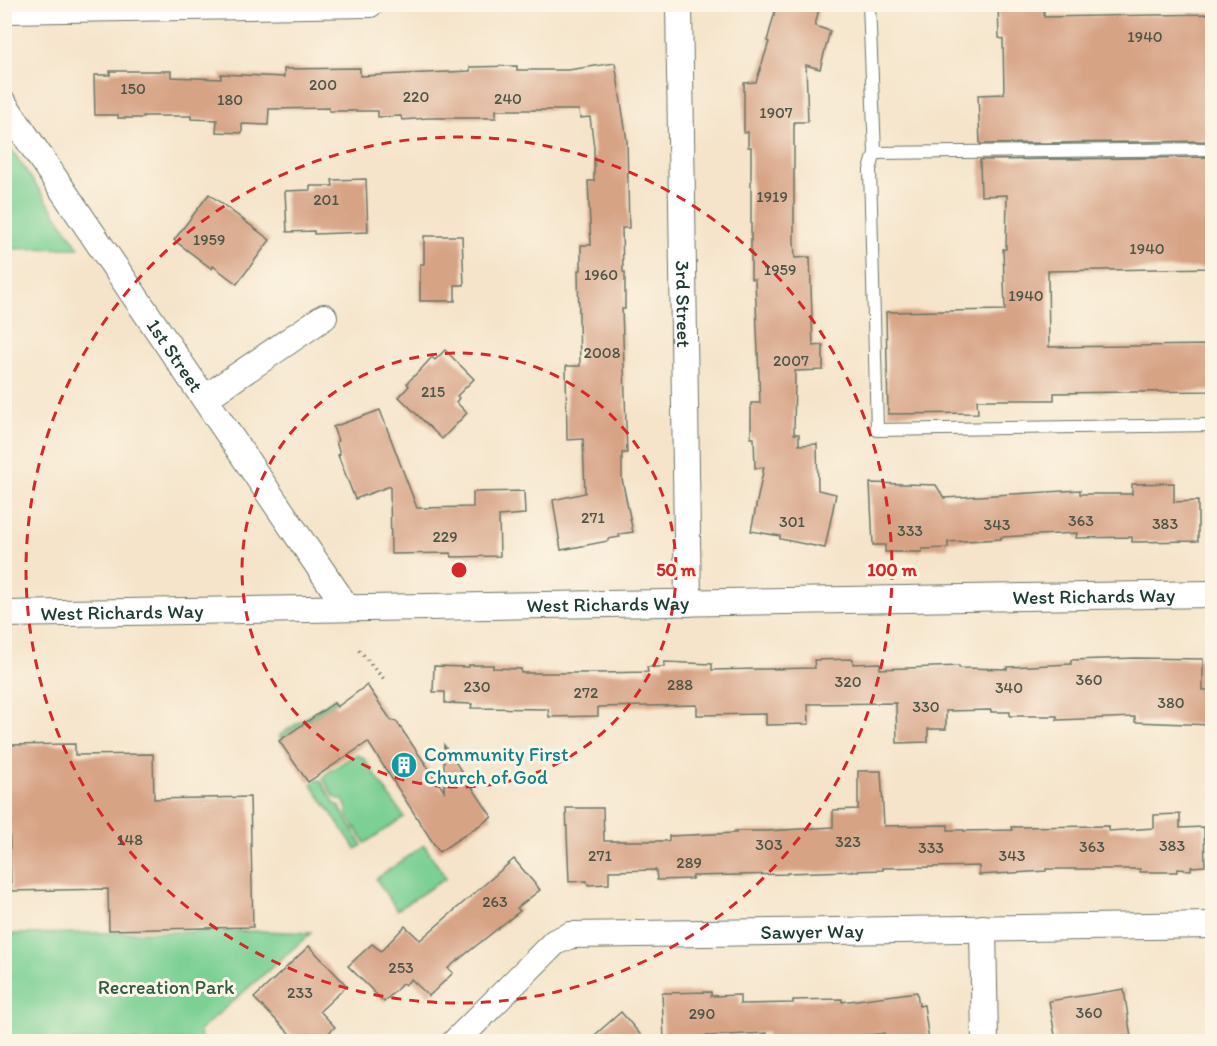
<svg xmlns="http://www.w3.org/2000/svg" width="1217" height="1046" font-family="Itim,sans-serif">
<rect width="100%" height="100%" fill="#fcf5e5"/>
<filter id="ink" filterUnits="userSpaceOnUse"><feTurbulence type="fractalNoise" baseFrequency=".0167" numOctaves="2"/><feDisplacementMap in="SourceGraphic" scale="12" xChannelSelector="R" yChannelSelector="G"/><feConvolveMatrix kernelMatrix="1 2 1 2 8 2 1 2 1" color-interpolation-filters="sRGB"/></filter>
<filter id="wash" filterUnits="userSpaceOnUse"><feTurbulence type="fractalNoise" baseFrequency=".008" numOctaves="4" result="noise"/><feDisplacementMap in="SourceGraphic" scale="24" xChannelSelector="R" yChannelSelector="G"/><feGaussianBlur stdDeviation="1.35" result="paint"/><feColorMatrix in="noise" values="0 0 0 0 0 0 0 0 0 0 0 0 0 0 0 0 0 1.4 0 .05"/><feComposite in="paint" operator="in"/></filter>
<g filter="url(#wash)">
<rect width="100%" height="100%" fill="#f5e4ca"/>
<g fill="#7bd094" stroke="#4d8664" stroke-width="1.5">
<path d="M4,140H5L79,248L5,249Z"/>
<path d="M335,698L337,701L280,739V735Z"/>
<path d="M357,755L362,757L365,760L404,817L365,843L347,815V809L344,801L334,797L323,778L326,774L353,756Z"/>
<path d="M317,780L321,781L335,804L340,806L341,810L362,845L356,849L311,784Z"/>
<path d="M424,845L446,878L397,910L376,879Z"/>
<path d="M262,931L311,933L200,1030L201,1041H5V934Z"/>
</g>
<g id="blocks">
<g fill="#d7a385">
<path d="M777,4H820L815,26L830,31L820,69L806,65L808,122H794V240L795,258L810,257L813,346L823,345V370L795,371L794,434H799V445L817,444L818,490L836,494L825,548L780,539V536L751,531L764,467L755,468L754,438H751V403H760L755,279H751V147H748V132L744,133V83L756,82L769,42L767,41Z"/>
<path d="M998,4H1044V17L1212,14V141L980,144L978,95L1004,94L1003,39L999,38Z"/>
<path d="M615,63L627,141L629,228H622L623,272H625V309H622L627,453H622V479L633,532L619,534L620,537L608,539V541L561,550L553,500L585,493L583,439L567,440L566,366H580L578,270H581V245H591L588,181H594V147L590,117L580,118L579,110H496V118H428L402,120L401,116L378,117V111H329V108L269,109L268,125L242,124V133L216,132L217,120L191,119V116H143V118H118V115H95L94,75H110V71H171V77L221,79V74L284,77V69L360,68V76L470,71V67L517,66V70H568Z"/>
<path d="M1212,157V268L1048,271L1049,347L1212,345V391L1054,393V400H977L978,413L888,414L886,312L1005,310L1003,249H1006L1007,195L981,196L980,160Z"/>
<path d="M366,179L368,232L314,234V231L287,232L285,191L310,190V186H333L332,180Z"/>
<path d="M209,194L270,240L237,284L213,266L212,269L174,240Z"/>
<path d="M424,236H462L464,285H455V301H420V264H424Z"/>
<path d="M445,350L474,379L457,396L459,398L456,402L467,413L442,439L399,397L409,386L407,383L422,368L432,357L435,360Z"/>
<path d="M380,410L417,508L473,507V492L524,491L525,514L499,516L500,556L452,557L451,553L391,554L390,486L355,499L338,455L340,454L336,442L338,441L333,427Z"/>
<path d="M870,483L936,485L944,498L1080,490V494H1132V484L1174,483V502L1198,501V541L1132,542V537L1076,538L1077,533L1001,537V539L948,542V548L922,549V552H885V545H873Z"/>
<path d="M1136,658L1203,659V690H1212V725L1135,722V717L1057,720V716H1010V712H991V710L946,711V729H928V742L897,743L896,703L808,704L809,724L766,725V714L697,715V705L598,707V716L549,717L548,709L471,708L472,704L445,703V692H433L434,666L469,667V665H493V668L521,669V673H598L648,672L647,667H664V662L712,664V670L815,668L814,660L853,659V664L880,663V669L959,666V668L1007,669V667L1071,664V660Z"/>
<path d="M367,685L391,720L396,721L444,791V745L492,817L439,852L368,742L308,782L279,741L334,703L337,707Z"/>
<path d="M75,744V755L153,754L154,799L250,797L253,927L109,930L108,889L11,891L7,745Z"/>
<path d="M858,771H881L884,826L948,825V830H964V831L1012,830L1011,827L1109,826V831L1154,828V815L1180,814V828L1204,827L1205,866L1191,867V870L1178,869L1177,872H1140V869H1046V871L979,875V866L883,868V870L787,873V874L693,876L692,879L657,880L656,870L609,871V884L588,885L587,881L569,882L566,808H603L604,841H669V836L736,833L735,831H767L833,827V810L858,809Z"/>
<path d="M514,859L540,890L517,908L520,911L448,968L453,973L429,996L411,979L405,985L403,983L384,1002L348,966L372,944L381,951L405,926L420,940Z"/>
<path d="M309,946L347,986L320,1011L335,1027L320,1041H297L254,998Z"/>
<path d="M1124,989L1131,1038L1110,1041H1056L1049,1001Z"/>
<path d="M711,992V996L740,995V1004L793,1003V1000L842,999V1002L917,992L919,1006L924,1005L929,1041H885L884,1033L843,1038V1041H767V1033L706,1036L705,1040H664L662,993Z"/>
<path d="M621,1012L646,1041H588Z"/>
</g>
</g>
</g>
<g filter="url(#ink)">
<use href="#blocks" fill-opacity="0" stroke="#6a7768" stroke-width="1.5"/>
<g fill="none" stroke-linecap="round" stroke-linejoin="round">
<defs>
<g id="service">
<path d="M869,4L875,153"/>
<path d="M1212,149L875,153L870,170L877,430L1212,425"/>
</g>
<g id="minor">
<path id="s1" d="M679,4L688,603"/>
<path d="M4,10L370,4"/>
<path id="s2" d="M4,104L347,608"/>
<path d="M205,398L324,317"/>
<path id="s3" d="M4,614L1212,594"/>
<path d="M983,928L985,1042"/>
<path id="s4" d="M455,1042L555,942L571,935L1212,925"/>
</g>
</defs>
<use href="#service" stroke="#6a7768" stroke-width="14"/>
<use href="#minor" stroke="#6a7768" stroke-width="28"/>
<path stroke="#6a7768" stroke-width="4" stroke-dasharray="1.5 4.5" stroke-linecap="butt" d="M359,650L386,682"/>
<use href="#service" stroke="#fff" stroke-width="12"/>
<use href="#minor" stroke="#fff" stroke-width="26"/>
</g>
</g>
<g fill="none" stroke="#d62828" stroke-width="3" stroke-dasharray="10 8">
<circle cx="459" cy="570" r="217"/>
<circle cx="459" cy="570" r="433"/>
</g>
<defs>
<symbol id="building-disc" viewBox="-11 -11 22 22"><circle r="9.5" fill="#0f9aa8" stroke="#fcf5e5"/><path d="M-4-6H4V6H1V3H-1V6H-4ZM-2.5-4.3h1.7v1.8h-1.7ZM.8-4.3h1.7v1.8H.8ZM-2.5-1h1.7V.8h-1.7ZM.8-1h1.7V.8H.8Z" fill="#fff"/></symbol>
</defs>
<g fill-rule="evenodd">
<use href="#building-disc" x="389" y="750" width="30" height="30"/>
</g>
<g text-anchor="middle" dominant-baseline="central" stroke-width="6" stroke-linejoin="round" paint-order="stroke">
<g font-size="16" fill="#4d5648">
<text x="1145" y="36">1940</text>
<text x="323" y="84">200</text>
<text x="133" y="88">150</text>
<text x="416" y="96">220</text>
<text x="508" y="98">240</text>
<text x="230" y="99">180</text>
<text x="776" y="112">1907</text>
<text x="772" y="196">1919</text>
<text x="326" y="199">201</text>
<text x="209" y="239">1959</text>
<text x="1147" y="248">1940</text>
<text x="780" y="269">1959</text>
<text x="601" y="274">1960</text>
<text x="1026" y="295">1940</text>
<text x="602" y="352">2008</text>
<text x="791" y="360">2007</text>
<text x="433" y="391">215</text>
<text x="593" y="517">271</text>
<text x="1081" y="520">363</text>
<text x="792" y="521">301</text>
<text x="1165" y="523">383</text>
<text x="997" y="524">343</text>
<text x="910" y="530">333</text>
<text x="445" y="536">229</text>
<text x="1089" y="679">360</text>
<text x="848" y="681">320</text>
<text x="680" y="684">288</text>
<text x="477" y="686">230</text>
<text x="1009" y="687">340</text>
<text x="586" y="692">272</text>
<text x="1171" y="702">380</text>
<text x="926" y="706">330</text>
<text x="130" y="839">148</text>
<text x="848" y="841">323</text>
<text x="769" y="844">303</text>
<text x="1172" y="845">383</text>
<text x="1092" y="846">363</text>
<text x="931" y="847">333</text>
<text x="600" y="855">271</text>
<text x="1012" y="855">343</text>
<text x="689" y="862">289</text>
<text x="495" y="901">263</text>
<text x="401" y="967">253</text>
<text x="300" y="992">233</text>
<text x="1089" y="1012">360</text>
<text x="702" y="1013">290</text>
</g>
<g font-size="20" fill="#1f3d34" stroke="#fcf5e5">
<text stroke="none"><textPath href="#s1" startOffset="300">3rd Street</textPath></text>
<text stroke="none"><textPath href="#s2" startOffset="304">1st Street</textPath></text>
<text stroke="none"><textPath href="#s3" startOffset="1090">West Richards Way</textPath></text>
<text stroke="none"><textPath href="#s3" startOffset="604">West Richards Way</textPath></text>
<text stroke="none"><textPath href="#s3" startOffset="118">West Richards Way</textPath></text>
<text stroke="none"><textPath href="#s4" startOffset="400">Sawyer Way</textPath></text>
</g>
<g font-size="20" fill="#0d838f" stroke="#fcf5e5" text-anchor="start">
<text x="424" y="754">Community First<tspan x="424" dy="23">Church of God</tspan></text>
</g>
<g font-size="20" fill="#315a47" stroke="#fcf5e5">
<text x="166" y="987">Recreation Park</text>
</g>
</g>
<circle cx="459" cy="570" r="9" fill="#d62828" stroke="#fcf5e5" stroke-width="3"/>
<g font-size="18" text-anchor="middle" font-weight="bold" fill="#d62828" stroke="#fcf5e5" stroke-width="6" stroke-linejoin="round" paint-order="stroke">
<text x="676" y="576">50 m</text>
<text x="892" y="576">100 m</text>
</g>
<rect width="1217" height="1046" fill="none" stroke="#fcf5e5" stroke-width="24"/>
</svg>
